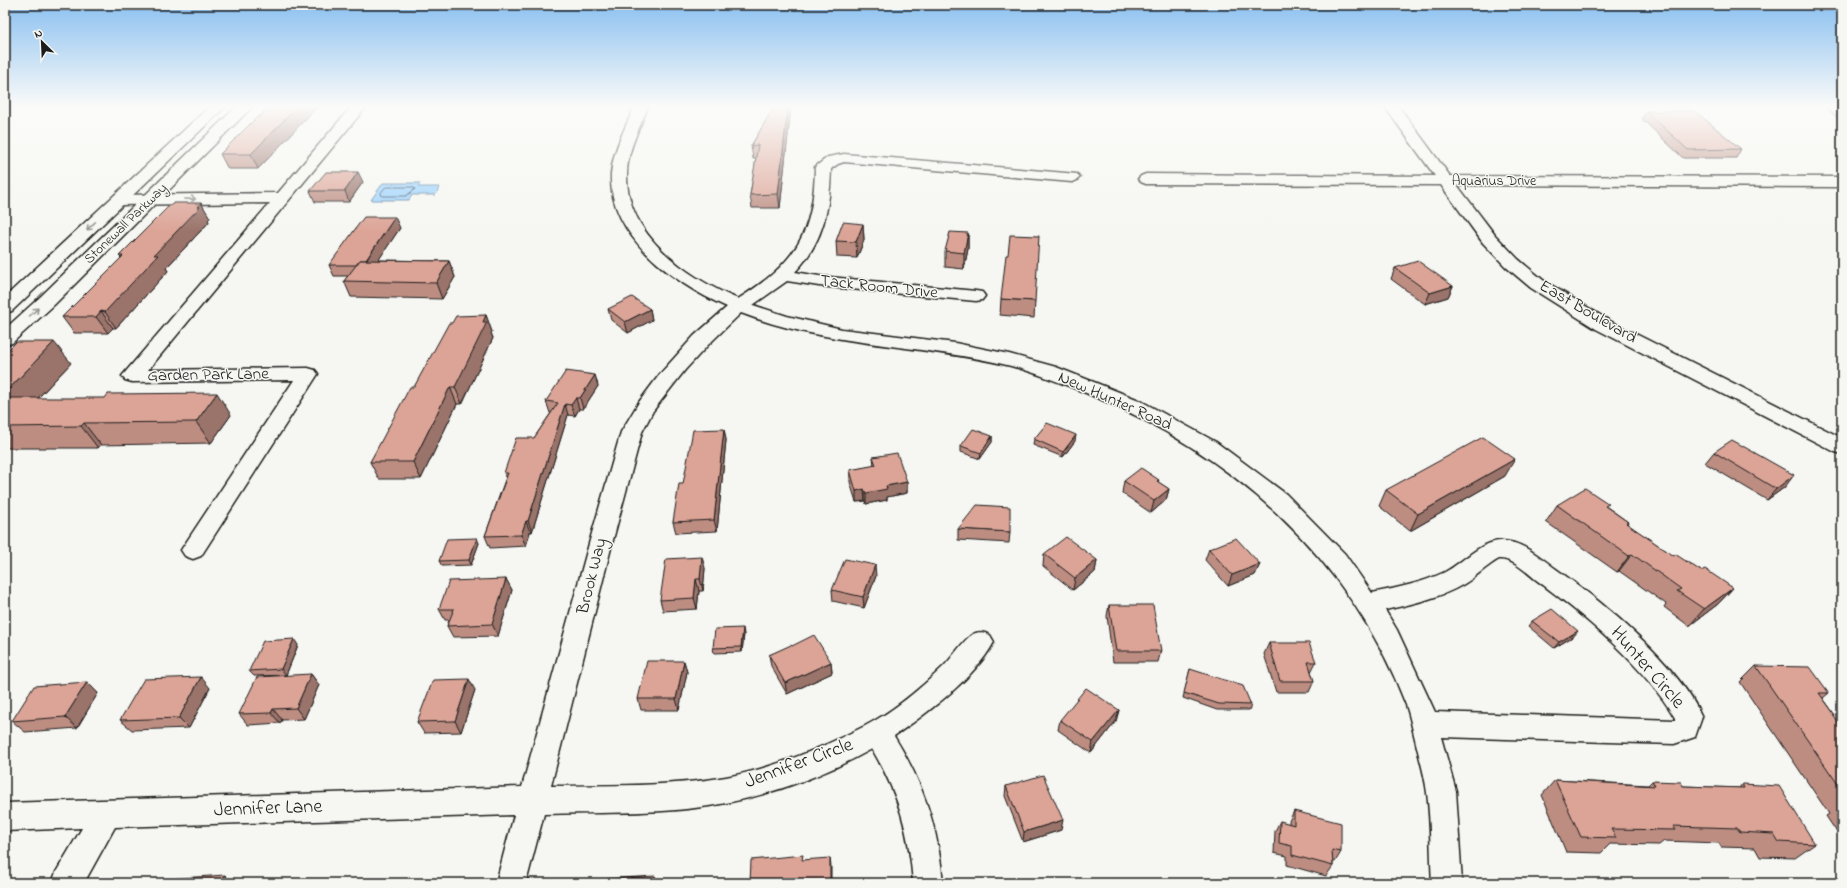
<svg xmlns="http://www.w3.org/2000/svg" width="1847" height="888" font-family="'Indie Flower',sans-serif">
<rect width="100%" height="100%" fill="#f6f6f2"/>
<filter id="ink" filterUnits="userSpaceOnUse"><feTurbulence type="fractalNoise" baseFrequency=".025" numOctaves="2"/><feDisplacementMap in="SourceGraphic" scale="8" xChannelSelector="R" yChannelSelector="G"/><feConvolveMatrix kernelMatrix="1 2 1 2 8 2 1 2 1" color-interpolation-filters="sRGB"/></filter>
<g filter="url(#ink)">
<path fill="#9ed3fd" stroke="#6a8aa3" d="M383,183H420L418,187H440L435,195H412L409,200H371Z"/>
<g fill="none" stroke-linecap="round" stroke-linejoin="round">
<path stroke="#506576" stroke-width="1" d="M386,187H413L415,189L406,196H382L381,193Z"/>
<defs>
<g id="minor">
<path d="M351,107H366L148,370L308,368L315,370L318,374L201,556L193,559L185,556L181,550L185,544L294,380L132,382L125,380L122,376L270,203L119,205L113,203L111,200L113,197L119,195L278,193Z"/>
<path d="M634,107H648C639,129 627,151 627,174C625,235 688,278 738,299C795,263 814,235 815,167L828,157L844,154L1077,174L1080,177L1077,180L1072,182L844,162L838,164L831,169C830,208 823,243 795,272L819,276L976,291L982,292L985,296L982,300L976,301L819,286L787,281L753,305L787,316L842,329L955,343L1009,354L1056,367L1139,400L1216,442L1286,494L1345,554L1372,593C1397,588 1422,583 1445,572C1464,562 1478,543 1500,541C1521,540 1541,558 1556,569C1604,603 1678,664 1702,717L1695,737L1674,744L1441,737L1456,791L1462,883H1432C1430,853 1431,823 1427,793C1425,775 1419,757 1415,739C1412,728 1410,716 1406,705C1350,557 1231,452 1086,393C1061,383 1037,373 1011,366C922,344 828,347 741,313L708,345L685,370L653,411L642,432L613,540L551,786C609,785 669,787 726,777C775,768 821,748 865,726C894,711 921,688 944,666C953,657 963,640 973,634C979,631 984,632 990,635L994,642C976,677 926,714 894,736C923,782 939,830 943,883H913C909,831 899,795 872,749C827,774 777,793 726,803C668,815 603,812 544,814L526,883H496L514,815L115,827L84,883H52L56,872L82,828L5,831V803L522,787L590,540L621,432L639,402L660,374L694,336L727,307C676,285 608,236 611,174C613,150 625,129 634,107ZM1499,559C1512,558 1526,572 1535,579C1583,614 1645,667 1675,718V720L1435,712L1397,630L1385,610C1412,604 1440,598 1464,584C1476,577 1486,566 1499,559Z"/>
<path d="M1385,107H1399L1450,176L1842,177V187L1457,185L1495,235L1518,259L1543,280L1610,321L1842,438V454L1835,452L1596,329L1531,288L1506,267L1483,243L1441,185L1146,184L1141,182L1138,179L1141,176L1146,174L1435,176Z"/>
<path d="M1827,107H1842V117L1837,116Z"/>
</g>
<g id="tertiary">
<path d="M209,107H225L12,311L5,313V297Z"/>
<path d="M236,107H252L54,305L12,343L5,345V329L40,297Z"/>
</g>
</defs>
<use href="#minor" stroke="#1c1c1c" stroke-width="3"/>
<use href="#tertiary" stroke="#1c1c1c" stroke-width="3"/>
<use href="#minor" fill="#f6f6f2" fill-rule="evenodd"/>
<use href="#tertiary" fill="#f6f6f2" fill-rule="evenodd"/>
</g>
<g fill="#bd8d82" stroke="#1c1c1c">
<path d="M269,107H317L258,169H228L220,154Z"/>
<path d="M774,107H791L780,208H752L750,195L756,159H753L751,146Z"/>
<path d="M1646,111L1741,149L1736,158H1683L1642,119Z"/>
<path d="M363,182L349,202H315L310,191Z"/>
<path d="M201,203L210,218L208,220L209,222L166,268L168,271L116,328H113L108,333H74L62,317L121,258L119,256Z"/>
<path d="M863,224L864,240L857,258L837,257L836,241Z"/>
<path d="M400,228L378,260L449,261L455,277L442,299L351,297L344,281L348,276H334L329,265Z"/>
<path d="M968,233V249L964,269L945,267V251Z"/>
<path d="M1395,268L1453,286L1448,297L1425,304L1391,279Z"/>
<path d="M1001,299L1035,301L1034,318L1000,315Z"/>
<path d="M608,309H650L652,320L628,333L611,320Z"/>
<path d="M486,315L492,332L491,333L493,338L462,404H457L421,479H379L370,462L452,323Z"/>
<path d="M5,353L71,363L38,398L231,415L211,443L101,445L98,448H5Z"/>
<path d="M595,375L598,386L583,409H579L575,416L568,415L532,532H530L526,546L490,548L485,536L506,477L504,473L534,438L551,413H550L546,401Z"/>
<path d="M724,429L726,440L717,531L676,533L673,522L683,484Z"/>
<path d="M992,436V442L980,459L961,452V446Z"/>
<path d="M1034,439L1075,441L1063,457L1033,445Z"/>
<path d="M1714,452L1785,487L1767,500L1705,463Z"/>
<path d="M873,457L907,482V493L887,497V500L866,504L865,501L856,502L850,482V470L874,466Z"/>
<path d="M1505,476L1410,531L1379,506L1386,490Z"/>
<path d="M1159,480L1158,482L1169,489L1166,500L1151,513L1122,493L1124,481Z"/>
<path d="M1557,505L1607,507L1628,522L1627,524L1674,556L1701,571L1733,588L1718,604L1689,626L1664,607L1666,604L1619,571L1617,572L1546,522Z"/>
<path d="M958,529L1010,532L1009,543L958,540Z"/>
<path d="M479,543L471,565L442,566L439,561Z"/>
<path d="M1209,549L1260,564L1255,575L1228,586L1205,560Z"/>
<path d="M1044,554L1097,560L1095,572L1073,590L1043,566Z"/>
<path d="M705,568L703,591H699L697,609L663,611L660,600Z"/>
<path d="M876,576L864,608L833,601L832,590Z"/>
<path d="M506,579L512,590L498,636L453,637L447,626L449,620H445L439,609Z"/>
<path d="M1109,605L1161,651L1158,662H1113L1107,616Z"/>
<path d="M1532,621L1574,636L1554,648L1528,626Z"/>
<path d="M744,634L742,652L714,653L713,648Z"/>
<path d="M1269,643L1316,662L1311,672L1314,681L1309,692H1276L1264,654Z"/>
<path d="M298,645L286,675L254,676L249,671Z"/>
<path d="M792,646L831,662L832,673L787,694L771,666L769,655Z"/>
<path d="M684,661L687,672L679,710H641L638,699Z"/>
<path d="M1756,666L1829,693L1823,698L1835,715L1834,717L1842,728V840L1826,816L1829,814L1740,682Z"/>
<path d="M1190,669L1251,705L1249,710H1217L1183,698Z"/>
<path d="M311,674L319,685L304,719L282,720L280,723L248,725L239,714Z"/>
<path d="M210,688L189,728L132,730L120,720Z"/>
<path d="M475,690L461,732L424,733L417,722Z"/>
<path d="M98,693L77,728L25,732L12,721Z"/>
<path d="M1119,710L1116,721L1091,753L1058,730L1060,720Z"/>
<path d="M1555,780L1648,785L1652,781L1683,786L1739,788L1742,784L1815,844L1795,858L1760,857L1755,848L1721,847L1719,843L1664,841L1659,845L1610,844L1601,853L1566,852L1542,795Z"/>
<path d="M1006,786L1061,830L1023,842L1005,796Z"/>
<path d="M1294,811L1341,852L1335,862H1333V866L1326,876L1287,865V856L1274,853L1275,831L1280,821L1289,824V821Z"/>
</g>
<g fill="#9a736a" stroke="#1c1c1c">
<path d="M297,107H317L258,169L251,154Z"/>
<path d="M788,107H791L780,208L778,194Z"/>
<path d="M358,172L363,182L349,202L345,191Z"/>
<path d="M201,203L210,218L208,220L209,222L166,268L168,271L116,328L105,312L154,255Z"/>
<path d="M395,217L400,228L368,276L363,265Z"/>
<path d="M863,224L864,240L857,258L856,242Z"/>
<path d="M968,233V249L964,269V253Z"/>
<path d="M449,261L455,277L442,299L436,283Z"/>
<path d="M1453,286L1448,297L1425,304L1430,293Z"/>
<path d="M650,309L652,320L628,333L625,322Z"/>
<path d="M101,311L113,328L108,333L96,317Z"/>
<path d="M486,315L492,332L491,333L493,338L462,404L455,387Z"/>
<path d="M54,342L71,363L18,419L5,404V393Z"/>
<path d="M595,375L598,386L583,409L580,398Z"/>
<path d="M450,387L457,404L421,479L413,462Z"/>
<path d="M217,393L231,415L211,443L196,422Z"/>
<path d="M576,398L579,409L575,416L571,405Z"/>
<path d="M565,404L568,415L532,532L528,521Z"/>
<path d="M84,423L101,445L98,448L81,426Z"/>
<path d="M724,429L726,440L717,531L714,520Z"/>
<path d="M1076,435L1075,441L1063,457V452Z"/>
<path d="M992,436V442L980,459L981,453Z"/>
<path d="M1515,459L1505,476L1410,531L1418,514Z"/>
<path d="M1794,475L1785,487L1767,500L1776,489Z"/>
<path d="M907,482V493L887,497V500L866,504V493L886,486Z"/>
<path d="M864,489L865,501L856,502V491Z"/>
<path d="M1169,489L1166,500L1151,513L1154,501Z"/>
<path d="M526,521L530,532L526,546L521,535Z"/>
<path d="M477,538L479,543L471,565L469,560Z"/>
<path d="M1632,554L1619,571L1617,572L1629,556Z"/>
<path d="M702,557L705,568L703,591L700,579Z"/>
<path d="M1097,560L1095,572L1073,590L1075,578Z"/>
<path d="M1260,564L1255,575L1228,586L1232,575Z"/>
<path d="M875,565L876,576L864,608L863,597Z"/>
<path d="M506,579L512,590L498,636L492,624Z"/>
<path d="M696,579L699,591L697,609L694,598Z"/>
<path d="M1733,588L1718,604L1689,626L1704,609Z"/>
<path d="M743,628L744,634L742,652L741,647Z"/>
<path d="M1578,631L1574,636L1554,648L1559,642Z"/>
<path d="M294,639L298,645L286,675L281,669Z"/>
<path d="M684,661L687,672L679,710L676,699Z"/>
<path d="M831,662L832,673L787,694L785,683Z"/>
<path d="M311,674L319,685L304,719L296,708Z"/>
<path d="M201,677L210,688L189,728L179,718Z"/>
<path d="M469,679L475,690L461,732L455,721Z"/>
<path d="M87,682L98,693L77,728L65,717Z"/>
<path d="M273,709L282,720L280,723L271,713Z"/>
<path d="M1119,710L1116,721L1091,753L1093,742Z"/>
<path d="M1063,820L1061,830L1023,842L1024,832Z"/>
<path d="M830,858L831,867V883H830Z"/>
<path d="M225,875L233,883H221Z"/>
<path d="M655,876L658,883H654Z"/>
</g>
<g fill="#dca497" stroke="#1c1c1c">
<path d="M269,107H297L251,154H220L257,117H260Z"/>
<path d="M774,107H788L778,194L750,195L758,145L751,146Z"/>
<path d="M1646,111H1695L1741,149L1688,150Z"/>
<path d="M326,172H358L345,191H310Z"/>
<path d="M174,203H201L198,207H200L154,255H158L105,312L101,311L96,317H62L123,256H119L168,207Z"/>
<path d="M364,217H395L366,260H360L356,265H329Z"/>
<path d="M843,222L863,224L856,242L836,241Z"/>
<path d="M950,232L968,233L964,253L945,251Z"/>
<path d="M1010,235L1039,236L1035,301L1001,299L1006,255H1008Z"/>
<path d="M360,260L449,261L436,283L344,281Z"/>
<path d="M1418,261L1453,286L1430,293L1395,268Z"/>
<path d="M632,297L650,309L625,322L608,309Z"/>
<path d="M486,315L483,322H487L455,387H450L413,462H370L410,387H414L449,323H452L456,316Z"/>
<path d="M16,342H54L5,393V353Z"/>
<path d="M566,371L595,375L580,398H576L571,405L565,404L528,521H526L521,535L485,536L508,473H504L516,438H534L558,403L546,401Z"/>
<path d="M217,393L196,422L84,423L81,426L5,427V398H105L108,394Z"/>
<path d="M1047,423L1076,435L1063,452L1034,439Z"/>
<path d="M724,429L714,520L673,522L679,484H683L693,430Z"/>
<path d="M973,429L992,436L981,453L961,446Z"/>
<path d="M1483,437L1515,459L1418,514L1386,490Z"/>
<path d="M1732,440L1794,475L1776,489L1714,452Z"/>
<path d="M897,453L907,482L886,486L887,489L866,493L864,489L856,491L850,470L876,465L873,457Z"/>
<path d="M1141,468L1159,480L1157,481L1169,489L1154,501L1124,481Z"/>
<path d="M1585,488L1609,504L1605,506L1628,522L1626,523L1674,556L1675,554L1701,571L1705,569L1733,588L1704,609L1677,591L1681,589L1632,554L1629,556L1557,505Z"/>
<path d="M977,505L1010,507V532L958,529Z"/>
<path d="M1066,537L1097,560L1075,578L1044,554Z"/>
<path d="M477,538L469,560L439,561L447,539Z"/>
<path d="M1236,538L1260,564L1232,575L1209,549Z"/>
<path d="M702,557L700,579H696L694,598L660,600L666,559Z"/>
<path d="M845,559L875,565L863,597L832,590Z"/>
<path d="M506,579L492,624L447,626L454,609H439L449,581Z"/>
<path d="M1109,605H1153L1161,651H1116Z"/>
<path d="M1552,609L1578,631L1559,642L1532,621Z"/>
<path d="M743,628L741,647L713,648L715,629Z"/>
<path d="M814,635L831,662L785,683L769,655L791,645L792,646Z"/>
<path d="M294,639L281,669L249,671L263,641Z"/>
<path d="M1269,643H1309L1316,662H1308L1314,681H1280Z"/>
<path d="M647,661H684L676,699H638Z"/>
<path d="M1756,666L1810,667L1829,693H1819L1835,715H1833L1842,728V790Z"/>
<path d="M1190,669L1243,686L1251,705L1219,704L1184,693Z"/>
<path d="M311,674L296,708L273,709L271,713L239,714L257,677Z"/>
<path d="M201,677L179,718L120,720L144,679Z"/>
<path d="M469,679L455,721L417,722L433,680Z"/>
<path d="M87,682L65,717L12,721L34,686Z"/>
<path d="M1086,688L1119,710L1093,742L1060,720Z"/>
<path d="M1043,775L1063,820L1024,832L1006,786Z"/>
<path d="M1555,780L1655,786L1652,781L1681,782L1683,786L1744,788L1742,784L1779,786L1815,844L1779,842L1774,834L1740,832L1737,828L1673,826L1676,830L1611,829L1616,838L1581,837Z"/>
<path d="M1294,811L1341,823V852L1332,850L1333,866L1292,855V846L1279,843L1280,821L1294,825Z"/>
<path d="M803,855L802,860L830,858V883H750L751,860Z"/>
<path d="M225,875L221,883H150L152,880Z"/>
<path d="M655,876L654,883H606V879Z"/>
<path d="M1118,879L1119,883H1095Z"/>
</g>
<defs><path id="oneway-shaft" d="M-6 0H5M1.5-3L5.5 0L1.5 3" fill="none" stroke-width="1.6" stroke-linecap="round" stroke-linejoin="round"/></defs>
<g stroke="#949492">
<use href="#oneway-shaft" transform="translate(190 199) rotate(-1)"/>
<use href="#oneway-shaft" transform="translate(91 226) rotate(137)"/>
<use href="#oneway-shaft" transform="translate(34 312) rotate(-42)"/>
</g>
</g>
<linearGradient id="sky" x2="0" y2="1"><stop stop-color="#8ac0f0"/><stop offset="0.46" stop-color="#fbfbf9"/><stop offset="1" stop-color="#fbfbf9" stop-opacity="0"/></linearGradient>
<rect width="1847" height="232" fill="url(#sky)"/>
<g text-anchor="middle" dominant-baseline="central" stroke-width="3" stroke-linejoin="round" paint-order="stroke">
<g font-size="14" fill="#1c1c1c" stroke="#f6f6f2">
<text x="1494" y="181">Aquarius Drive</text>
<text transform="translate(126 224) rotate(-44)">Stonewall Parkway</text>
</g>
<g font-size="17" fill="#1c1c1c" stroke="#f6f6f2">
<text transform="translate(879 287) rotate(6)">Tack Room Drive</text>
<text transform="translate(1588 312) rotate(30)">East Boulevard</text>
<text transform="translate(208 375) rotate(-1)">Garden Park Lane</text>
<text transform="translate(1115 401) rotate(24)">New Hunter Road</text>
<text transform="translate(592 576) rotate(-76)">Brook Way</text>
</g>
<g font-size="20" fill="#1c1c1c" stroke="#f6f6f2">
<text transform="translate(1647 668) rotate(49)">Hunter Circle</text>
<text transform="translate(799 764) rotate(-20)">Jennifer Circle</text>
<text transform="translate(268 809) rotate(-2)">Jennifer Lane</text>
</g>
</g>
<rect width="1847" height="888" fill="none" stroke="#f6f6f2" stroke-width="20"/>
<rect x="10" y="10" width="1827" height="868" fill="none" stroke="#1c1c1c" stroke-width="1.5" filter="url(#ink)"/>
<g transform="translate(42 42) rotate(336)" stroke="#f6f6f2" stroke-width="3" paint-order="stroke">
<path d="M0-3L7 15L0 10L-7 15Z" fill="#1c1c1c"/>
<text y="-6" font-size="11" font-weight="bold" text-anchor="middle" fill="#1c1c1c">N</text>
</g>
</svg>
